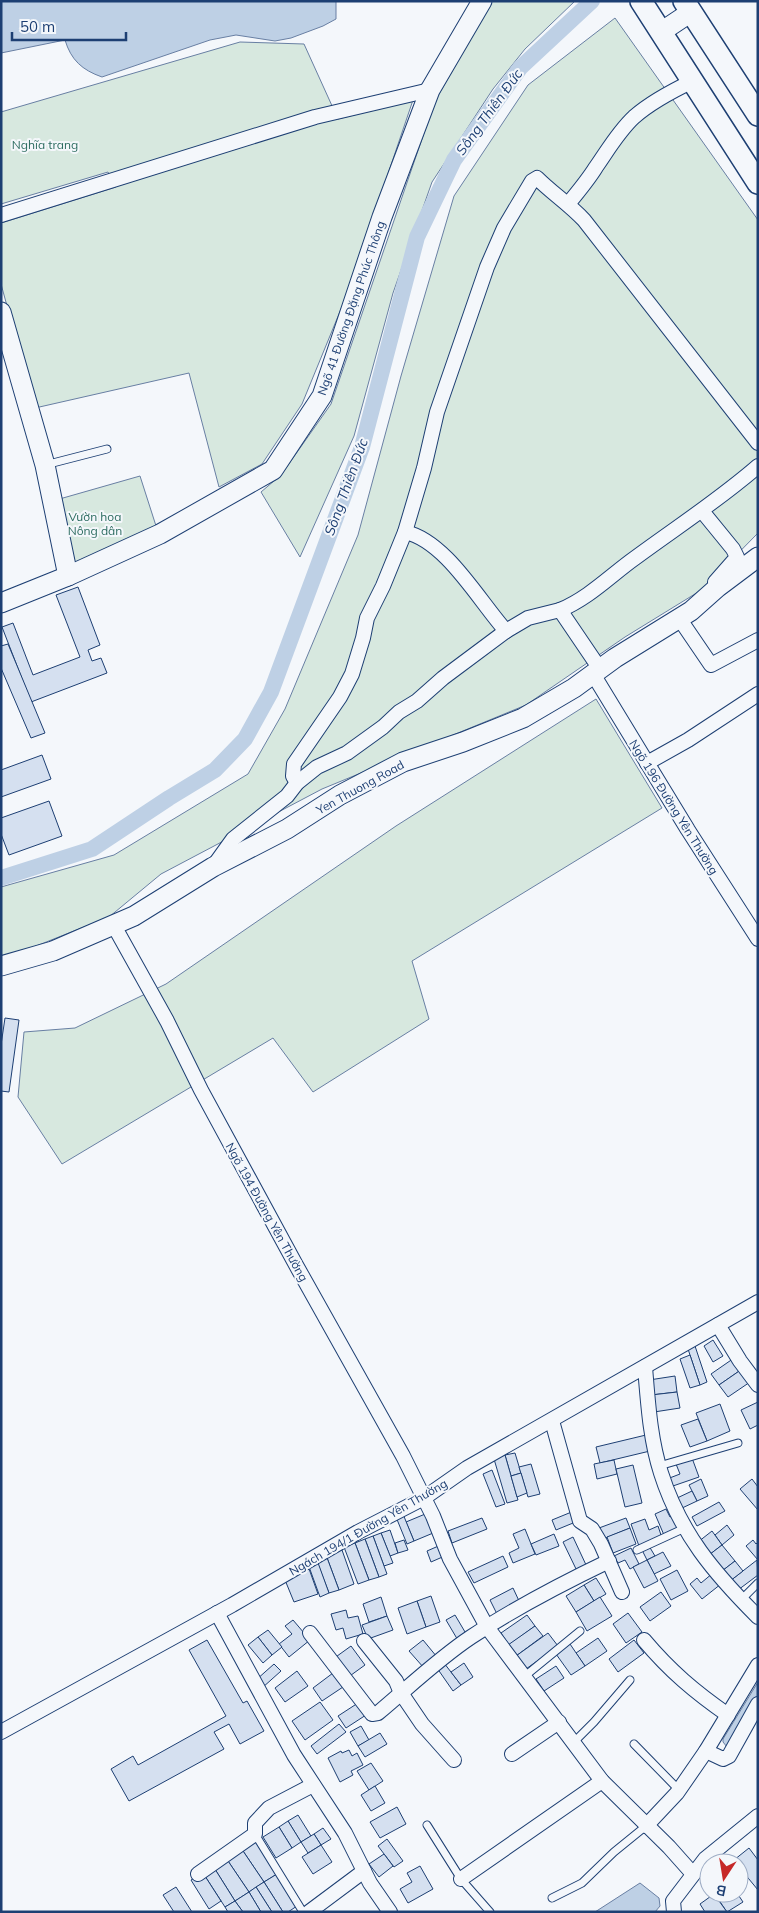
<svg xmlns="http://www.w3.org/2000/svg" width="759" height="1913" font-family="Mulish,sans-serif">
<rect width="100%" height="100%" fill="#f4f7fb"/>
<g fill="#d7e8df" stroke="#687fa3">
<path d="M492,1H575L525,49L493,89L432,182L393,293L354,436L300,557L261,492L281,475L331,404L435,101Z"/>
<path d="M615,18L758,220V533L703,589L625,637L526,705L322,789L161,874L109,917L11,956L1,957V887L114,855L248,774L285,709L358,535L401,376L454,196L528,85Z"/>
<path d="M240,42L304,44L338,119L413,100L348,292L302,404L262,464L219,487L189,373L35,408L1,284V223L116,187L108,172L1,204V112Z"/>
<path d="M140,476L157,529L70,571L56,500Z"/>
<path d="M596,699L662,808L412,961L429,1019L313,1092L273,1038L62,1164L18,1097L24,1032L75,1028L166,984L396,826Z"/>
</g>
<g fill="#bed0e5" stroke="#687fa3">
<path d="M1,1H336V19L323,26L291,38L275,41L236,35L210,40L102,77C82,70 71,60 65,40L1,53Z"/>
<path d="M758,1682V1698L727,1747L723,1742V1739Z"/>
<path d="M640,1883L659,1898L660,1906L655,1912H595Z"/>
</g>
<g fill="none" stroke-linecap="round" stroke-linejoin="round">
<path stroke="#bed0e5" stroke-width="16" d="M1,878L92,849L169,798L215,770L245,739L271,692L362,447L417,237L454,160L520,68L592,1"/>
</g>
<g fill="#d5e0f0" stroke="#1d3f73">
<path d="M78,587L100,645L88,650L92,661L101,658L107,673L31,702L2,627L13,623L33,675L80,657L56,595Z"/>
<path d="M8,644L45,733L31,738L1,668V646Z"/>
<path d="M42,755L51,779L1,797V770Z"/>
<path d="M49,801L62,836L9,855L1,834V818Z"/>
<path d="M5,1018L19,1020L9,1092L1,1091V1045Z"/>
<path d="M713,1340L723,1356L713,1362L704,1346Z"/>
<path d="M695,1346L707,1382L700,1385L688,1349Z"/>
<path d="M690,1355L700,1385L690,1388L680,1359Z"/>
<path d="M737,1356L745,1367L719,1385L711,1374Z"/>
<path d="M745,1367L753,1380L728,1397L719,1385Z"/>
<path d="M675,1376L677,1392L651,1395L649,1380Z"/>
<path d="M677,1392L680,1408L654,1412L651,1395Z"/>
<path d="M758,1402V1425L750,1429L741,1410Z"/>
<path d="M720,1404L730,1431L707,1441L696,1413Z"/>
<path d="M698,1419L707,1441L690,1447L681,1425Z"/>
<path d="M646,1435L650,1451L600,1463L596,1447Z"/>
<path d="M515,1453L521,1473L511,1476L505,1455Z"/>
<path d="M505,1455L518,1500L507,1503L494,1459Z"/>
<path d="M692,1458L699,1477L670,1487L667,1479L680,1474L676,1464Z"/>
<path d="M614,1460L617,1474L597,1479L594,1464Z"/>
<path d="M531,1464L540,1494L528,1497L519,1467Z"/>
<path d="M633,1465L642,1503L625,1507L616,1469Z"/>
<path d="M492,1470L505,1504L496,1507L483,1474Z"/>
<path d="M521,1473L527,1493L517,1497L511,1476Z"/>
<path d="M701,1479L708,1496L697,1501L689,1485Z"/>
<path d="M752,1479L758,1487V1510L740,1489Z"/>
<path d="M692,1491L697,1501L680,1509L675,1499Z"/>
<path d="M719,1502L725,1511L697,1526L692,1517Z"/>
<path d="M666,1509L670,1517L677,1514L682,1527L664,1535L655,1514Z"/>
<path d="M574,1511L578,1521L556,1530L552,1520Z"/>
<path d="M430,1512L438,1531L414,1541L406,1522Z"/>
<path d="M403,1514L414,1541L407,1544L396,1517Z"/>
<path d="M482,1518L487,1529L452,1543L448,1531Z"/>
<path d="M626,1518L630,1528L603,1539L599,1528Z"/>
<path d="M645,1519L649,1530L658,1526L662,1538L639,1546L631,1524Z"/>
<path d="M727,1525L734,1535L722,1545L715,1535Z"/>
<path d="M630,1528L636,1544L613,1553L607,1537Z"/>
<path d="M525,1529L535,1554L513,1563L509,1553L519,1548L513,1534Z"/>
<path d="M390,1530L398,1553L390,1556L381,1533Z"/>
<path d="M712,1531L722,1545L709,1555L698,1542Z"/>
<path d="M381,1533L393,1563L384,1566L373,1536Z"/>
<path d="M554,1534L559,1546L536,1555L531,1544Z"/>
<path d="M373,1536L387,1574L379,1577L365,1539Z"/>
<path d="M573,1537L587,1567L577,1571L563,1542Z"/>
<path d="M365,1539L379,1577L369,1580L355,1543Z"/>
<path d="M404,1540L408,1550L398,1553L395,1543Z"/>
<path d="M753,1540L756,1544L758,1542V1560L746,1546Z"/>
<path d="M355,1543L369,1580L358,1584L344,1547Z"/>
<path d="M443,1544L447,1555L431,1562L427,1551Z"/>
<path d="M722,1545L735,1561L722,1571L709,1555Z"/>
<path d="M649,1546L655,1556L647,1560L642,1550Z"/>
<path d="M631,1548L639,1564L630,1569L625,1560L618,1563L614,1556Z"/>
<path d="M342,1550L354,1584L339,1590L326,1555Z"/>
<path d="M663,1552L671,1566L654,1574L647,1560Z"/>
<path d="M326,1555L339,1590L329,1593L316,1559Z"/>
<path d="M503,1556L508,1567L474,1583L468,1572Z"/>
<path d="M317,1560L329,1593L320,1597L308,1564Z"/>
<path d="M647,1560L658,1581L644,1588L633,1567Z"/>
<path d="M757,1560L758,1575L738,1590L730,1581Z"/>
<path d="M735,1561L743,1571L730,1581L722,1571Z"/>
<path d="M308,1566L318,1594L294,1602L285,1580Z"/>
<path d="M677,1570L688,1591L671,1600L660,1579Z"/>
<path d="M713,1573L721,1584L702,1599L690,1584L697,1578L701,1583Z"/>
<path d="M596,1578L606,1594L594,1601L584,1585Z"/>
<path d="M584,1585L594,1601L576,1612L566,1596Z"/>
<path d="M513,1588L520,1603L497,1614L490,1600Z"/>
<path d="M661,1592L671,1606L650,1621L640,1607Z"/>
<path d="M431,1596L440,1622L426,1627L417,1601Z"/>
<path d="M381,1597L387,1616L369,1622L363,1604Z"/>
<path d="M600,1597L612,1616L587,1631L576,1612Z"/>
<path d="M417,1601L426,1627L407,1634L398,1608Z"/>
<path d="M346,1610L348,1618L358,1616L363,1634L346,1639L343,1628L336,1630L331,1614Z"/>
<path d="M628,1613L642,1632L626,1643L613,1624Z"/>
<path d="M455,1615L468,1637L459,1642L446,1620Z"/>
<path d="M527,1615L535,1626L509,1645L501,1633Z"/>
<path d="M387,1616L393,1630L368,1639L362,1625Z"/>
<path d="M293,1620L310,1640L289,1657L279,1644L292,1634L285,1626Z"/>
<path d="M535,1626L543,1636L516,1656L508,1645Z"/>
<path d="M268,1630L282,1647L272,1655L258,1637Z"/>
<path d="M548,1633L558,1646L526,1669L516,1656Z"/>
<path d="M258,1637L272,1655L263,1663L248,1645Z"/>
<path d="M598,1638L607,1651L585,1666L576,1653Z"/>
<path d="M207,1640L243,1703L247,1701L264,1731L240,1744L229,1724L214,1732L224,1749L129,1801L111,1769L133,1756L138,1765L226,1716L189,1650Z"/>
<path d="M423,1640L437,1657L424,1668L409,1651Z"/>
<path d="M634,1640L644,1653L618,1672L609,1659Z"/>
<path d="M570,1644L585,1666L571,1675L556,1654Z"/>
<path d="M351,1646L365,1665L347,1678L333,1659Z"/>
<path d="M444,1663L461,1685L453,1691L437,1668Z"/>
<path d="M464,1663L473,1677L461,1685L451,1672Z"/>
<path d="M274,1664L281,1671L262,1688L256,1680Z"/>
<path d="M556,1666L564,1678L544,1691L536,1679Z"/>
<path d="M297,1671L308,1686L285,1702L275,1688Z"/>
<path d="M333,1673L343,1687L322,1701L313,1688Z"/>
<path d="M320,1702L333,1720L305,1740L292,1721Z"/>
<path d="M358,1703L366,1715L346,1728L338,1716Z"/>
<path d="M339,1724L346,1732L317,1754L311,1746Z"/>
<path d="M361,1726L369,1740L358,1746L350,1732Z"/>
<path d="M380,1733L387,1744L365,1757L358,1746Z"/>
<path d="M349,1750L352,1756L357,1753L363,1765L351,1771L353,1775L340,1782L328,1758L341,1751L342,1753Z"/>
<path d="M371,1763L383,1781L369,1790L357,1771Z"/>
<path d="M375,1786L385,1803L371,1811L361,1795Z"/>
<path d="M397,1807L406,1824L380,1838L370,1822Z"/>
<path d="M298,1815L311,1836L301,1842L288,1821Z"/>
<path d="M288,1821L301,1842L292,1848L279,1827Z"/>
<path d="M279,1827L292,1848L276,1858L263,1837Z"/>
<path d="M323,1828L331,1839L321,1845L314,1834Z"/>
<path d="M314,1834L321,1845L308,1853L301,1842Z"/>
<path d="M254,1839L277,1874L264,1882L241,1848Z"/>
<path d="M387,1839L403,1861L394,1867L378,1846Z"/>
<path d="M321,1845L332,1862L313,1874L302,1857Z"/>
<path d="M241,1848L264,1882L249,1892L226,1858Z"/>
<path d="M749,1848L758,1860V1890L739,1867V1863H736L734,1860Z"/>
<path d="M384,1854L393,1866L379,1877L369,1864Z"/>
<path d="M226,1858L249,1892L235,1901L213,1866Z"/>
<path d="M213,1866L235,1901L225,1907L203,1873Z"/>
<path d="M420,1866L433,1889L408,1903L400,1889L412,1882L407,1873Z"/>
<path d="M203,1873L221,1901L209,1909L191,1880Z"/>
<path d="M277,1874L297,1906L288,1912H283L264,1882Z"/>
<path d="M264,1882L283,1912H272L256,1887Z"/>
<path d="M176,1887L192,1912H174L163,1895Z"/>
<path d="M256,1887L272,1912H261L249,1892Z"/>
<path d="M249,1892L261,1912H243L235,1901Z"/>
<path d="M714,1893H737L743,1902L727,1912Z"/>
<path d="M714,1894L727,1912H705L700,1904Z"/>
<path d="M235,1901L243,1912H228L225,1907Z"/>
</g>
<g fill="none" stroke-linecap="round" stroke-linejoin="round">
<defs>
<g id="lane">
<path d="M45,465L107,449"/>
<path d="M659,1466L738,1443"/>
<path d="M637,1550L685,1528"/>
<path d="M741,1600L758,1583"/>
<path d="M525,1676L580,1631"/>
<path d="M574,1742L594,1722L630,1680"/>
<path d="M634,1744L679,1790"/>
<path d="M427,1825L461,1879L490,1912"/>
<path d="M255,1834L303,1912"/>
<path d="M552,1898L582,1883L614,1852L646,1826"/>
</g>
<g id="street">
<path d="M568,204C578,192 588,180 596,167C608,150 618,132 634,117C651,102 672,91 693,81"/>
<path d="M1,215L315,117L430,90"/>
<path d="M702,511L733,549L737,557L715,582"/>
<path d="M405,532C446,541 479,601 506,631"/>
<path d="M560,610C589,598 611,575 635,558C677,527 719,500 758,466"/>
<path d="M679,618L711,665L758,640"/>
<path d="M593,674L688,830L758,939"/>
<path d="M647,763L688,740L758,694"/>
<path d="M297,783L293,776L294,764L340,697L352,674L363,638L367,618L383,586L405,532L424,468L437,412L487,267L504,228L532,181L537,178C552,193 569,204 584,220L758,443"/>
<path d="M215,864L233,839L287,796L297,783L317,767L347,753L383,727L399,712L417,701L443,678L506,631L528,618L560,610L600,669"/>
<path d="M113,924L167,1021L201,1090L296,1265L403,1456L433,1516L450,1559L487,1627L602,1781L669,1847L693,1874"/>
<path d="M718,1325L740,1361L758,1385"/>
<path d="M645,1367C648,1402 650,1439 661,1473C680,1533 714,1573 758,1617"/>
<path d="M552,1421L580,1521L592,1529L601,1544L622,1592"/>
<path d="M217,1613L294,1755L345,1833L370,1883L390,1912"/>
<path d="M310,1633L372,1714L378,1713C409,1687 438,1659 471,1637C515,1608 561,1584 609,1561"/>
<path d="M644,1640C670,1671 695,1692 728,1715"/>
<path d="M364,1641L396,1681L401,1693L422,1724L454,1760"/>
<path d="M1,1732L232,1605L358,1532L424,1498L467,1468L758,1302"/>
<path d="M706,1751L723,1759L729,1756L758,1704"/>
<path d="M512,1754L559,1722"/>
<path d="M646,1826L677,1793L706,1751L758,1665"/>
<path d="M198,1874L255,1834V1823L269,1808L313,1785"/>
<path d="M461,1879L602,1781"/>
<path d="M309,1912L364,1871"/>
<path d="M674,1912L673,1901L705,1859L758,1816"/>
</g>
<g id="secondary">
<path d="M661,32L691,12"/>
<path d="M1,312L45,465L68,576"/>
<path d="M1,603L68,576L160,534L273,470L322,396L382,217L430,90L482,1"/>
<path d="M1,966L53,951L134,916L213,867L287,829L340,795L403,762L463,742L523,718L574,688L615,658L691,611L718,587L758,557"/>
</g>
<g id="primary">
<path d="M641,1L758,183"/>
<path d="M684,1L758,115"/>
</g>
</defs>
<use href="#lane" stroke="#1d3f73" stroke-width="9"/>
<use href="#street" stroke="#1d3f73" stroke-width="16"/>
<use href="#secondary" stroke="#1d3f73" stroke-width="21"/>
<use href="#primary" stroke="#1d3f73" stroke-width="24"/>
<use href="#lane" stroke="#f4f7fb" stroke-width="7"/>
<use href="#street" stroke="#f4f7fb" stroke-width="14"/>
<use href="#secondary" stroke="#f4f7fb" stroke-width="19"/>
<use href="#primary" stroke="#f4f7fb" stroke-width="21"/>
</g>
<g text-anchor="middle" dominant-baseline="central" stroke-width="4" stroke-linejoin="round" paint-order="stroke">
<g font-size="12" fill="#2c6c60" stroke="#f4f7fb">
<text x="45" y="144">Nghĩa trang</text>
<text x="95" y="516">Vườn hoa<tspan x="95" dy="14">Nông dân</tspan></text>
</g>
<g font-size="12" fill="#1d3f73" stroke="#f4f7fb">
<text transform="translate(351 308) rotate(-71)">Ngõ 41 Đường Đặng Phúc Thông</text>
<text transform="translate(360 787) rotate(-29)">Yen Thuong Road</text>
<text transform="translate(674 807) rotate(58)">Ngõ 196 Đường Yên Thường</text>
<text transform="translate(267 1212) rotate(61)">Ngõ 194 Đường Yên Thường</text>
<text transform="translate(368 1527) rotate(-30)">Ngách 194/1 Đường Yên Thường</text>
</g>
<g font-size="14" font-style="italic" fill="#1d3f73" stroke="#f4f7fb">
<text transform="translate(489 112) rotate(-54)">Sông Thiên Đức</text>
<text transform="translate(346 487) rotate(-70)">Sông Thiên Đức</text>
</g>
</g>
<rect width="759" height="1913" fill="none" stroke="#1d3f73" stroke-width="5"/>
<g transform="translate(724 1878) rotate(192)"><circle r="24" fill="#f4f7fb" stroke="#9eadc5"/>
<path d="M0-4L9 19L0 12L-9 19Z" fill="#c62828"/>
<text y="-8" font-size="14" font-weight="bold" text-anchor="middle" fill="#1d3f73">B</text>
</g>
<path d="M12 32v8h114v-8" fill="none" stroke="#1d3f73" stroke-width="2.5"/>
<text x="20" y="32" font-size="15" fill="#1d3f73" stroke="#f4f7fb" stroke-width="4" paint-order="stroke">50 m</text>
</svg>
